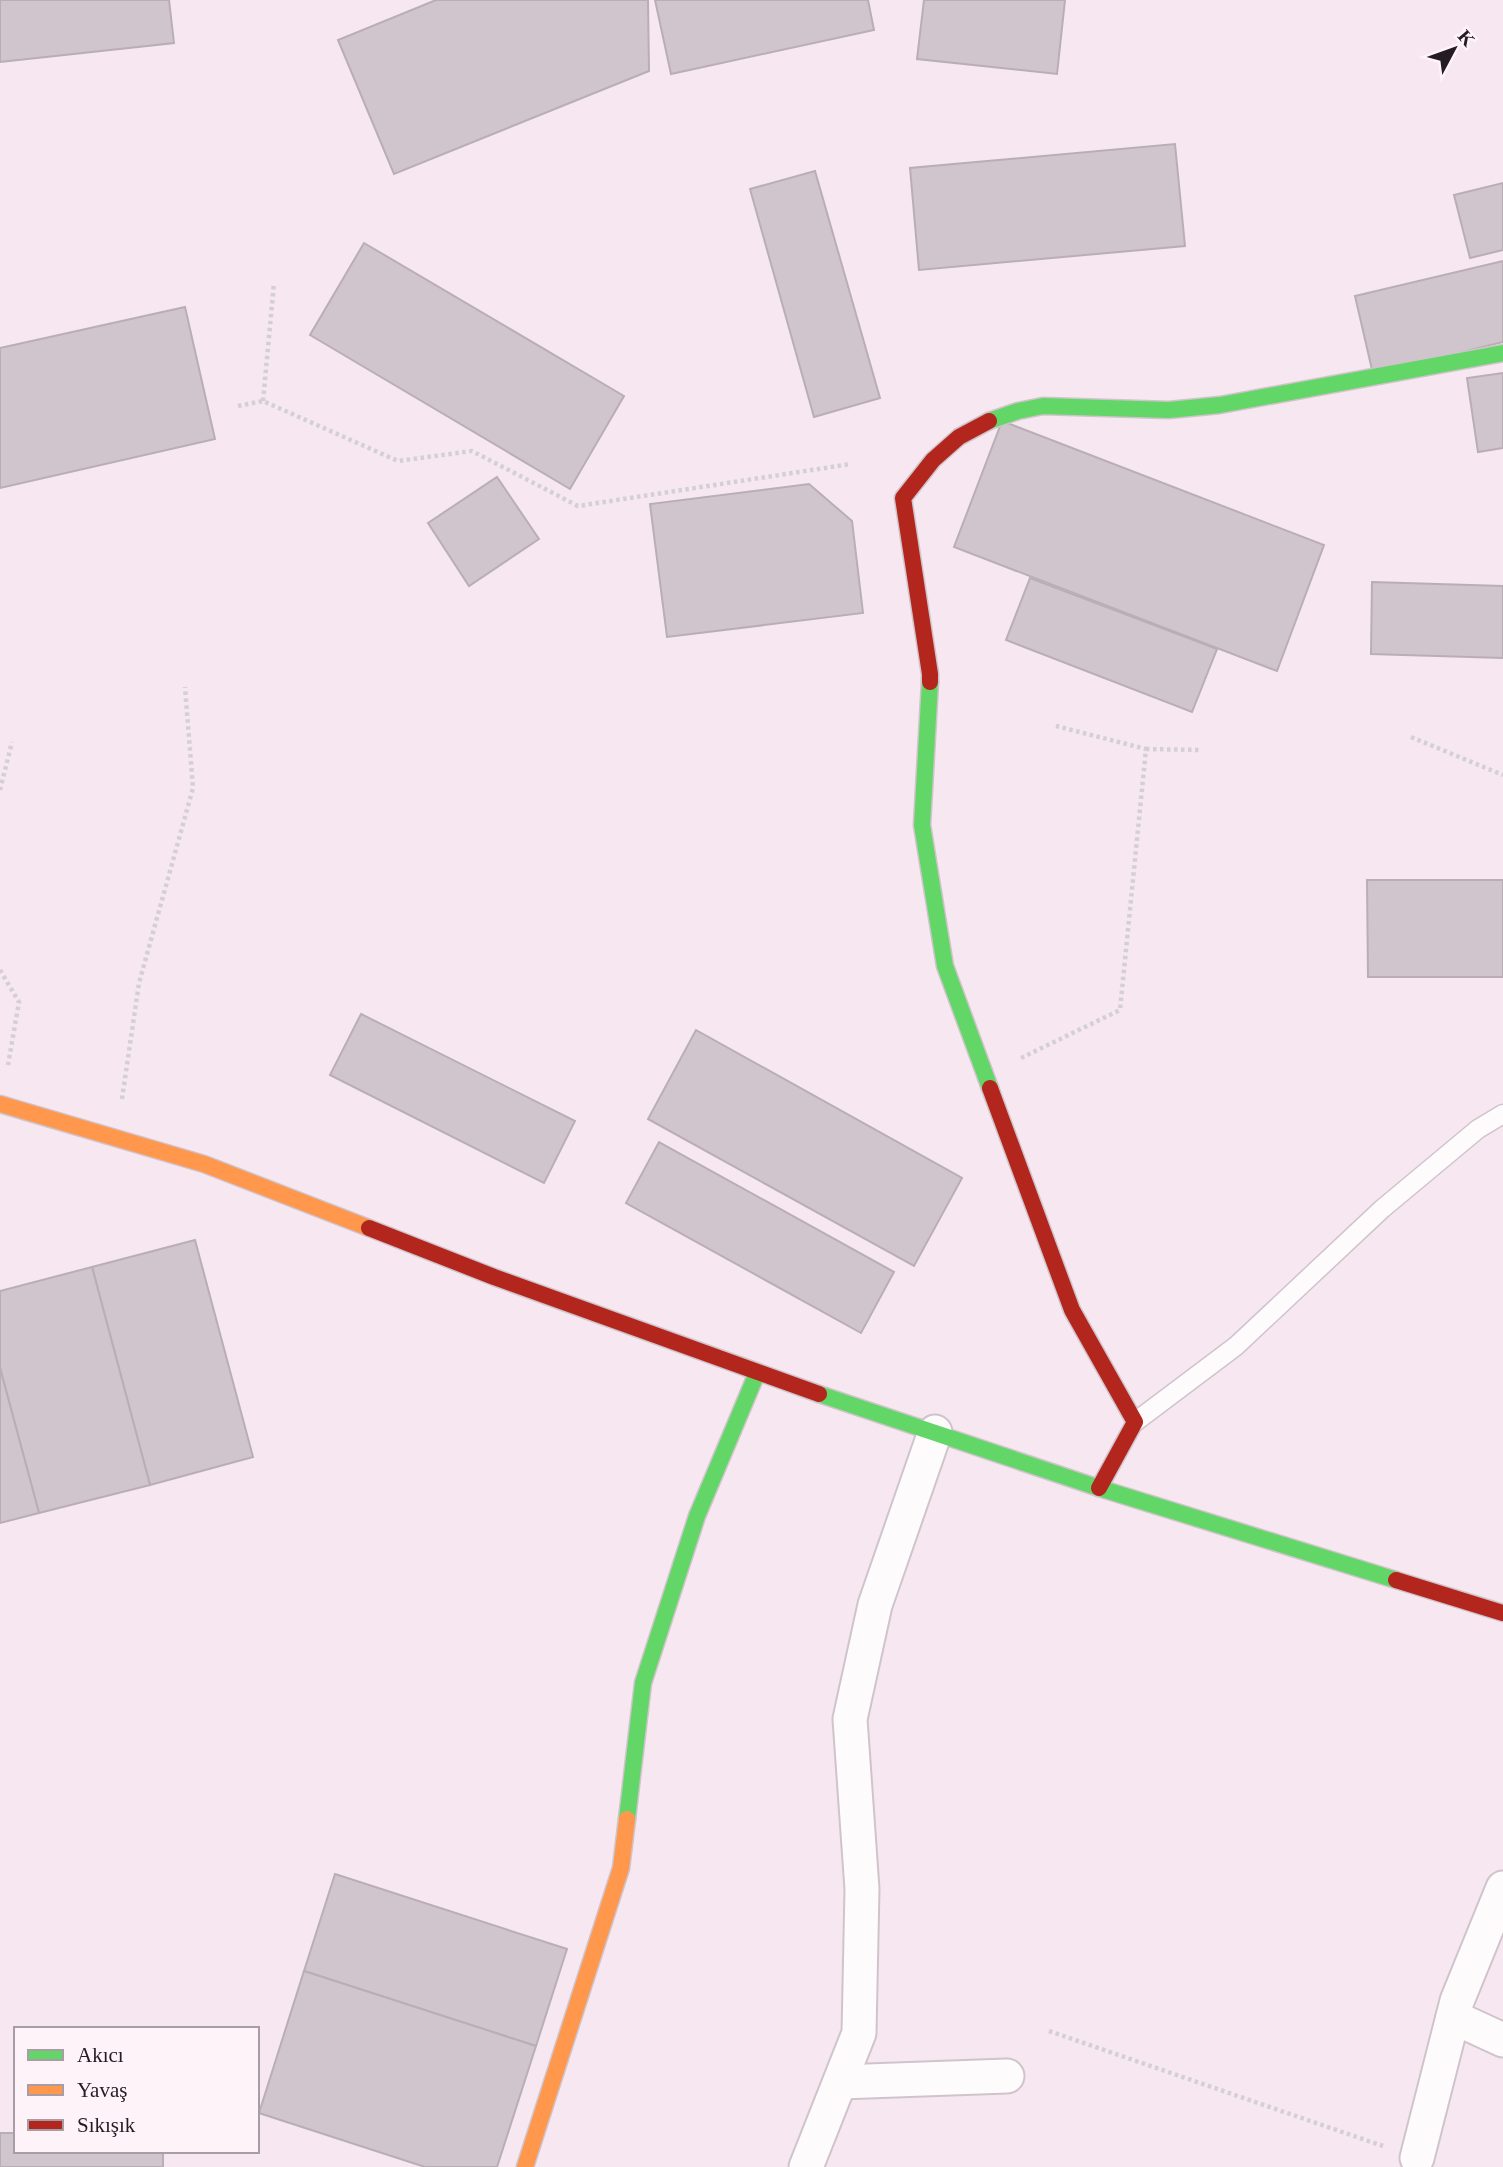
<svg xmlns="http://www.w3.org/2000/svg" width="1503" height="2167" font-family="Georgia,serif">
<rect width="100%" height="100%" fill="#f6e7f1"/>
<g fill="#d1c5cd" stroke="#baaeb6" stroke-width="2">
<path d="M0,0H169L174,43L0,62Z"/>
<path d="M436,0H648L649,71L394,174L338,40Z"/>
<path d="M655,0H868L874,30L671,74Z"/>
<path d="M924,0H1065L1057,74L917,59Z"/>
<path d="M1175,144L1185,246L919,270L910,168Z"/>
<path d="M815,171L880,398L814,417L750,189Z"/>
<path d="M1503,183V250L1470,258L1454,195Z"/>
<path d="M364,243L624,396L570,489L310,335Z"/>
<path d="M1503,261V342L1373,374L1355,296Z"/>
<path d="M185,307L215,439L0,488V348Z"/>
<path d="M1503,373V448L1478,452L1467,378Z"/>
<path d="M1002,421L1324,545L1277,671L954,547Z"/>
<path d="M497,477L539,539L469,586L428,523Z"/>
<path d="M809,484L852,521L863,613L667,637L650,504Z"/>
<path d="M1030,578L1217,649L1192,712L1006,640Z"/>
<path d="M1372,582L1503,586V658L1371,654Z"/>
<path d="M1367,880H1503V977H1368Z"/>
<path d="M361,1014L575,1121L544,1183L330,1075Z"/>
<path d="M696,1030L962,1178L914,1266L648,1119Z"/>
<path d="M659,1142L894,1272L861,1333L626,1203Z"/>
<path d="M195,1240L253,1457L150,1485L92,1267Z"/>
<path d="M92,1267L150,1485L39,1513L0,1368V1291Z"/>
<path d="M0,1368L39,1513L0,1523Z"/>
<path d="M335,1874L567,1949L536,2046L304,1971Z"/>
<path d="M304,1971L536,2046L497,2167H425L259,2113Z"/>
<path d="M0,2133H16V2151H163V2167H0Z"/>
</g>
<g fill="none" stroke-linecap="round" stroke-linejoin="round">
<defs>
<path id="lane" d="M1135,1422L1236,1346L1382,1209L1478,1129L1503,1114"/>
<g id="street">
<path d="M1453,2017L1503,2040"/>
<path d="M840,2082L1007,2076"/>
<path d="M1417,2158L1457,2001L1503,1888"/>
<path d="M806,2167L859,2033L862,1889L850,1719L875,1605L935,1432"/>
</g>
<g id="fast">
<path d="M989,421L1018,411L1043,406L1169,410L1220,405L1503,353"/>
<path d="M930,682L922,825L945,966L990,1088"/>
<path d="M819,1394L1099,1488L1396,1580"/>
<path d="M627,1819L643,1683L697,1516L757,1373"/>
</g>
<g id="slow">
<path d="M0,1104L204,1164L369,1228"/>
<path d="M525,2167L621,1868L627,1819"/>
</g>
<g id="jam">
<path d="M930,682V674L903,498L933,460L959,437L989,421"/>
<path d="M990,1088L1072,1310L1135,1422L1099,1488"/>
<path d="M369,1228L494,1277L819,1394"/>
<path d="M1396,1580L1503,1613"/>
</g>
</defs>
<use href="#lane" stroke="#d0c4cb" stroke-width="21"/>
<use href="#street" stroke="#d0c4cb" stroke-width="37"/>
<use href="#fast" stroke="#d0c4cb" stroke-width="19"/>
<use href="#slow" stroke="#d0c4cb" stroke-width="19"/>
<use href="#jam" stroke="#d0c4cb" stroke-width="19"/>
<g stroke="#d4d0d2" stroke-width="4.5" stroke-dasharray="3.5 3.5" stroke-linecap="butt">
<path d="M263,401L274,283"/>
<path d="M238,406L263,401L398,461L472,451L578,506L851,464"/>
<path d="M1411,737L1503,775"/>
<path d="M1146,749L1201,750"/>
<path d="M0,790L12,742"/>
<path d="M0,970L19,1002L8,1065"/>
<path d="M1021,1058L1120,1010L1146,749L1056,726"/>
<path d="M122,1099L139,983L193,788L185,687"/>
<path d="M1049,2031L1383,2146"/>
</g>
<use href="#lane" stroke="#fefbfd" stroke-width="18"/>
<use href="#street" stroke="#fefbfd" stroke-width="33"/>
<use href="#fast" stroke="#63d668" stroke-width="16"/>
<use href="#slow" stroke="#ff974d" stroke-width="16"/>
<use href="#jam" stroke="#b3261e" stroke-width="16"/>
</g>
<rect x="14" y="2027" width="245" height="126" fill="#fff3fa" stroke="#a89da4" stroke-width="2"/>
<rect x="28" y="2050" width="35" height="10" fill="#63d668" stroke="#a89da4" stroke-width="2"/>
<text x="77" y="2062" font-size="21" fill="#251b22">Akıcı</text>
<rect x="28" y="2085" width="35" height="10" fill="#ff974d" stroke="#a89da4" stroke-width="2"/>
<text x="77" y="2097" font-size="21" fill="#251b22">Yavaş</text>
<rect x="28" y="2120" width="35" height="10" fill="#b3261e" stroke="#a89da4" stroke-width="2"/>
<text x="77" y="2132" font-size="21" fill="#251b22">Sıkışık</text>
<g transform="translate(1454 49) rotate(49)" stroke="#fff3fa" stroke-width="5" paint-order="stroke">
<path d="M0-5L12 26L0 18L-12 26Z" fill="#251b22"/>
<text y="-10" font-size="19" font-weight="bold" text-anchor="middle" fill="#251b22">K</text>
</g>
</svg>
